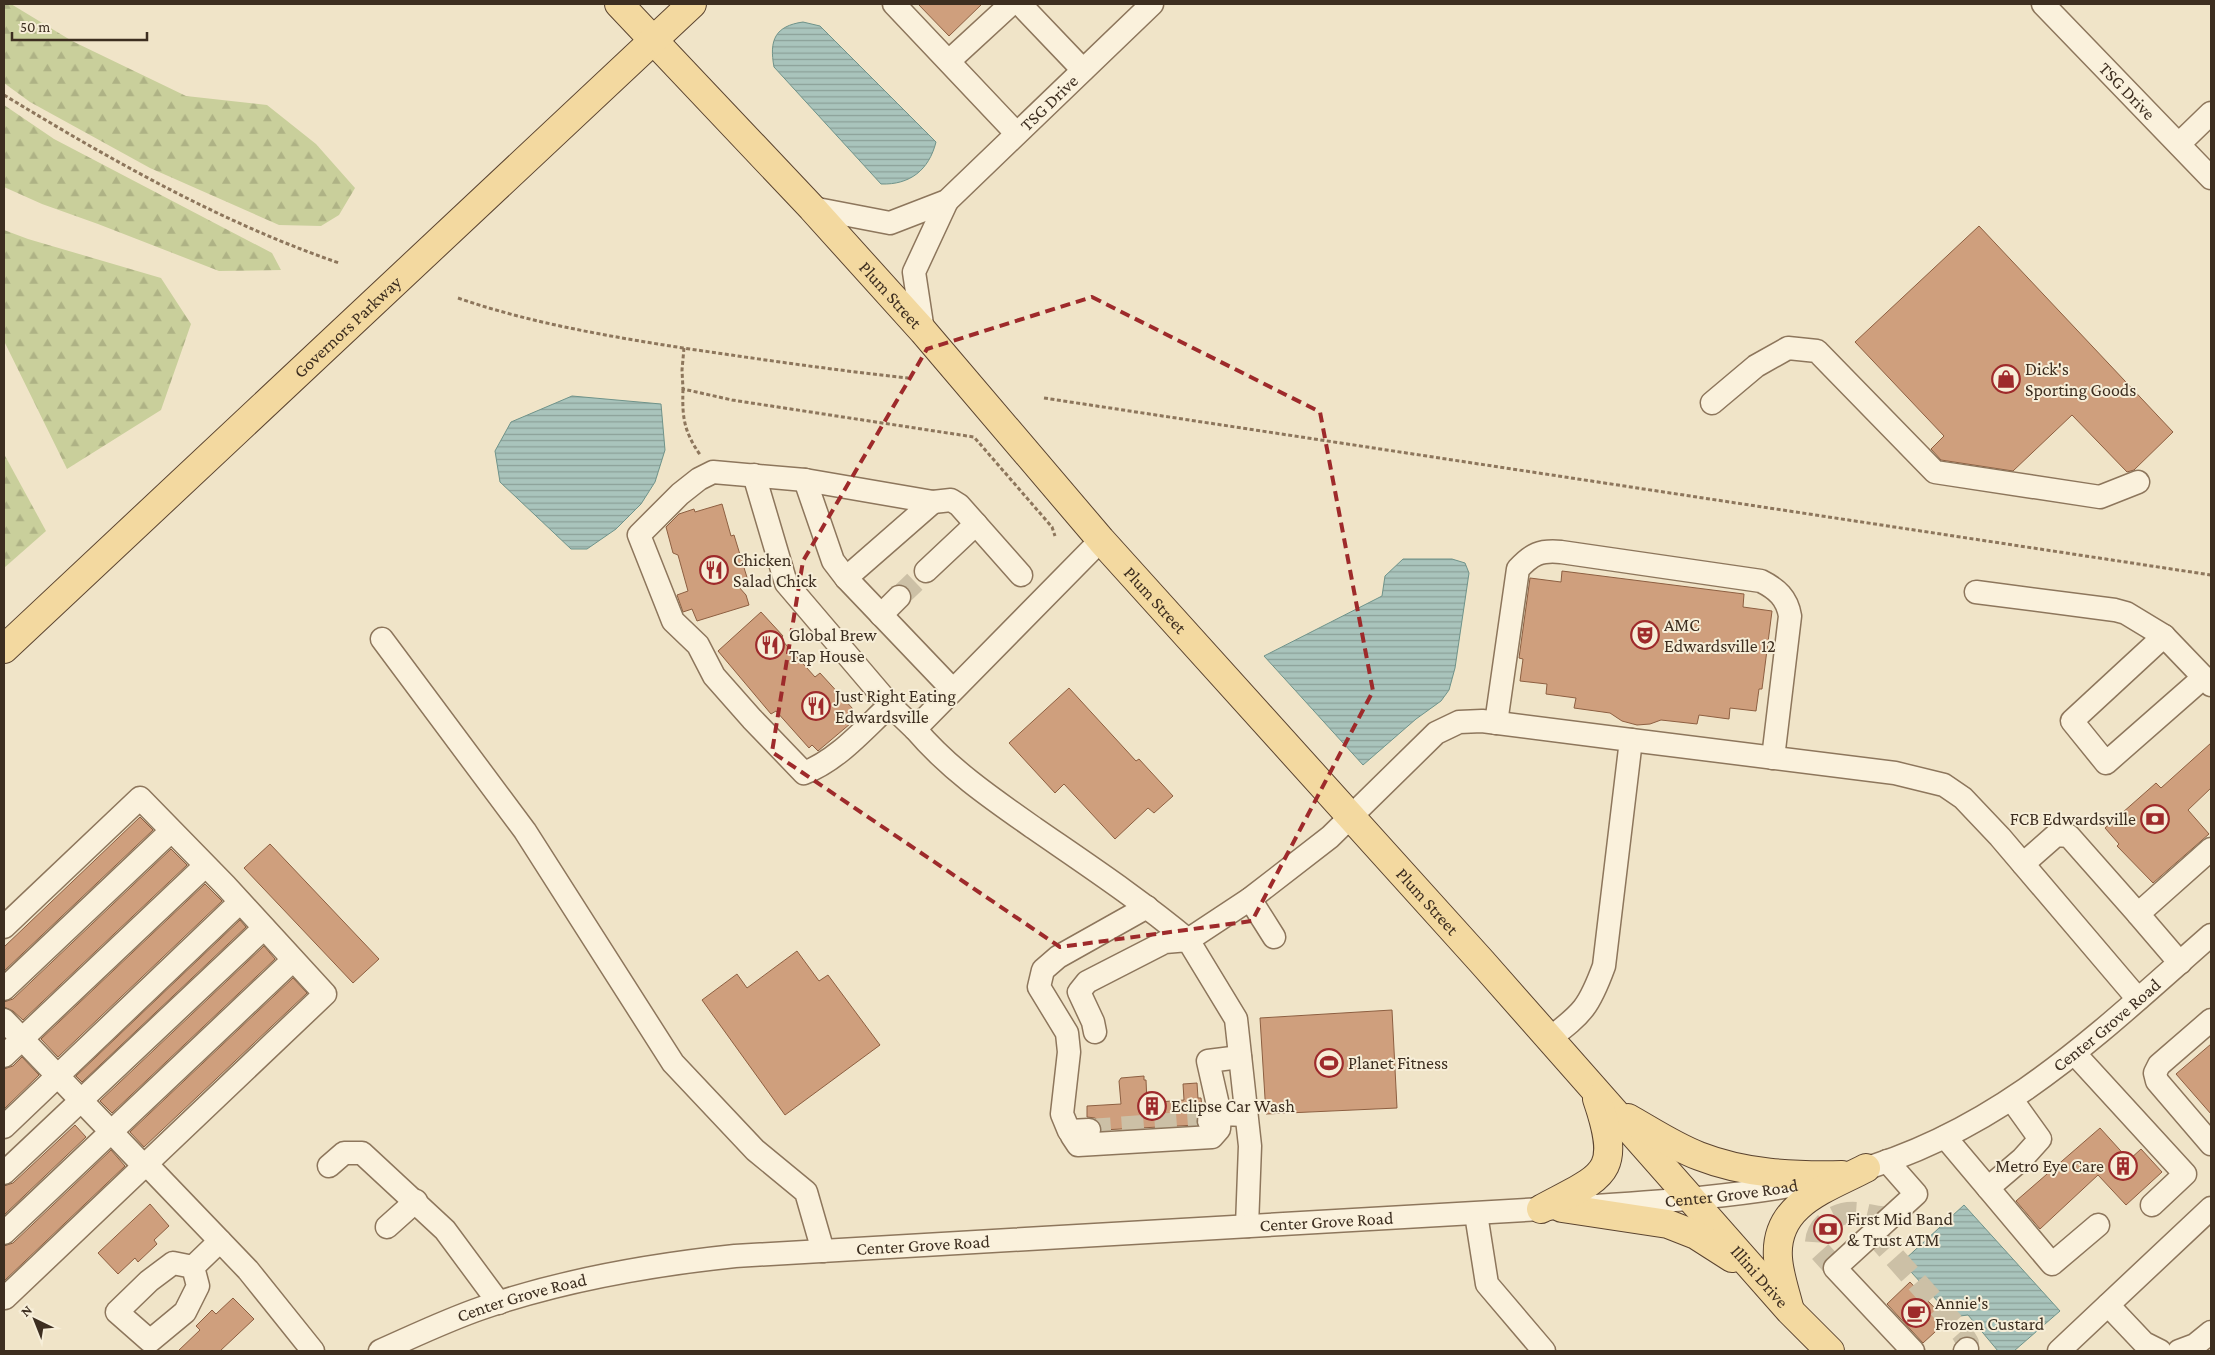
<svg xmlns="http://www.w3.org/2000/svg" width="2215" height="1355" font-family="'Crimson Pro',serif">
<defs>
<pattern id="forest-firs" width="22" height="20" patternUnits="userSpaceOnUse" patternTransform="scale(1.25)"><rect width="22" height="20" fill="#c9cf9b"/><path d="M5 1l3.5 6h-7zM16 11l3.5 6h-7z" fill="#aeb285"/></pattern>
<pattern id="water-rules" width="6" height="5" patternUnits="userSpaceOnUse" patternTransform="scale(1.25)"><rect width="6" height="5" fill="#a9c4bc"/><path d="M0 2.5h6" fill="none" stroke="#8ba098"/></pattern>
</defs>
<rect width="100%" height="100%" fill="#f0e4c8"/>
<g fill="url(#forest-firs)">
<path d="M4,4H11L72,41L186,96L267,105L316,144L355,188L339,215L321,226L279,225L150,168L30,102L4,83Z"/>
<path d="M4,105L54,139L272,253L281,270L219,271L98,224L42,204L4,187Z"/>
<path d="M4,230L28,239L161,278L191,324L161,410L67,469L4,341Z"/>
<path d="M4,454L46,531L4,568Z"/>
</g>
<g fill="url(#water-rules)" stroke="#6f938a">
<path d="M803,22L820,26L936,142C929,170 910,185 881,184L774,67C769,40 775,26 803,22Z"/>
<path d="M572,396L661,404L665,450L655,482L641,504L616,529L587,549H571L500,482L495,451L511,422Z"/>
<path d="M1403,559H1452L1465,563L1469,573L1455,668L1449,690L1441,701L1416,719L1363,765L1264,656L1382,596L1385,576Z"/>
<path d="M1964,1205L2060,1311L2014,1351H1998L1968,1315L1952,1317L1902,1262Z"/>
</g>
<g fill="#cf9f7d" stroke="#8d5f41">
<path d="M918,4H982L949,36Z"/>
<path d="M1979,226L2173,432L2134,470L2127,472L2072,415L2013,471L1941,460L1931,449L1944,436L1855,342Z"/>
<path d="M722,504L731,536L734,535L749,584L738,586L746,595L749,605L697,621L692,609L683,612L677,595L688,591L678,555L673,553L666,527L679,514L694,509L695,512Z"/>
<path d="M1562,571L1744,594L1743,607L1772,611L1762,689H1759L1756,711L1730,708L1729,719L1699,715L1697,724L1661,720L1650,724L1637,725L1622,721L1610,713L1574,708L1576,698L1546,694L1547,684L1520,681L1523,659L1519,658L1530,578L1561,582Z"/>
<path d="M761,612L783,636L780,638L815,677L820,673L853,709L851,711L857,718L818,751L812,745L809,748L776,711L771,714L718,651Z"/>
<path d="M1069,688L1136,761L1139,759L1173,796L1154,813L1148,808L1115,839L1064,784L1055,793L1009,743Z"/>
<path d="M2211,743V788L2188,810L2209,834L2153,883L2117,846L2119,844L2105,828L2156,783L2161,788Z"/>
<path d="M140,817L153,830L4,971V947Z"/>
<path d="M270,844L379,959L353,983L244,868Z"/>
<path d="M171,849L187,865L23,1020L13,1011L4,1007V1002L13,999Z"/>
<path d="M205,884L222,901L58,1057L41,1039Z"/>
<path d="M240,920L246,927L82,1082L76,1076Z"/>
<path d="M264,946L275,959L112,1113L100,1101Z"/>
<path d="M797,951L819,981L828,975L880,1045L785,1115L702,1000L737,974L747,988Z"/>
<path d="M293,978L307,993L144,1147L130,1132Z"/>
<path d="M1392,1010L1397,1108L1266,1114L1260,1018Z"/>
<path d="M2211,1044V1114L2176,1074Z"/>
<path d="M22,1057L39,1075L4,1109V1069L13,1066Z"/>
<path d="M1144,1076V1080H1146L1147,1103L1184,1100L1183,1084L1197,1083L1198,1098H1201L1202,1108H1205L1197,1115V1125L1102,1130L1100,1122L1095,1118L1087,1117V1106L1121,1104L1119,1081L1121,1078Z"/>
<path d="M75,1125L86,1137L4,1215V1186L13,1183Z"/>
<path d="M2100,1128L2129,1160L2141,1149L2162,1172L2126,1205L2098,1175L2040,1229L2016,1201Z"/>
<path d="M111,1150L125,1166L4,1281V1246L13,1243Z"/>
<path d="M150,1204L169,1226L154,1240L157,1244L138,1262L135,1258L118,1274L98,1253Z"/>
<path d="M1910,1282L1947,1321L1923,1343L1887,1304Z"/>
<path d="M233,1298L254,1319L220,1351H178L200,1330L196,1326L212,1310L216,1314Z"/>
</g>
<g fill="none" stroke-linecap="round" stroke-linejoin="round">
<g stroke="#ccc0a6" stroke-width="22" stroke-dasharray="22 11" stroke-linecap="butt">
<path d="M899,597L926,571"/>
<path d="M1089,1130L1209,1121"/>
<path d="M1873,1233L1962,1333L1968,1343L1967,1349"/>
<path d="M1835,1268L1816,1247C1814,1225 1836,1211 1857,1213C1870,1214 1879,1220 1892,1216"/>
</g>
<defs>
<g id="minor">
<path d="M894,4L1016,133"/>
<path d="M1020,4L1083,70"/>
<path id="s1" d="M2043,4L2211,178"/>
<path d="M949,61L1011,4"/>
<path d="M2179,144L2211,113"/>
<path id="s2" d="M812,208L890,223L947,201L1152,4"/>
<path d="M923,331L914,272L947,201"/>
<path d="M1712,403L1756,366L1788,348L1817,351L1935,472L2100,497L2138,482"/>
<path d="M754,475L786,583L890,705L915,729"/>
<path d="M805,480L833,561L846,578L952,689"/>
<path d="M933,502L951,500L959,505L1021,575"/>
<path d="M1101,540L915,729C949,769 991,798 1034,828C1086,864 1139,899 1188,940L1250,899L1330,837L1436,733L1459,722L1482,721L1631,740L1604,966C1589,1007 1583,1013 1549,1039"/>
<path d="M926,571L976,524"/>
<path d="M846,578L933,502L805,480L713,472L699,479L680,494L639,535L673,621L698,645L714,676L752,719L804,773C838,760 864,729 890,705"/>
<path d="M1976,592L2115,610L2126,613L2164,636"/>
<path d="M881,615L899,597"/>
<path d="M382,639L525,831L673,1063L755,1150L806,1192L823,1251"/>
<path d="M2204,677L2106,763L2072,721L2164,636L2211,685"/>
<path d="M1496,723L1518,569C1532,554 1540,550 1561,552L1761,581C1777,589 1787,598 1790,616L1773,758"/>
<path d="M1631,740L1895,773L1944,785L1963,798L2000,837L2138,999"/>
<path d="M2023,864L2056,835L2069,836L2138,914"/>
<path d="M1250,899L1274,937"/>
<path d="M4,927L140,798L225,885L325,994L5,1298L4,1296"/>
<path d="M2180,963L2138,914L2211,849"/>
<path d="M4,989L171,831"/>
<path d="M4,1020L144,1166L153,1171L248,1270L313,1351"/>
<path d="M2211,1020L2159,1065L2155,1073L2157,1081L2211,1144"/>
<path d="M1095,1032L1093,1022L1079,992L1087,982L1165,942L1188,940L1236,1019L1250,1146L1247,1226"/>
<path d="M2075,1054L2185,1174L2152,1205"/>
<path d="M4,1056L205,866"/>
<path d="M1209,1121L1220,1114L1208,1061L1240,1057"/>
<path d="M4,1127L240,902"/>
<path d="M1089,1130L1069,1131L1062,1114L1069,1052L1067,1033L1039,987L1043,970L1058,957L1147,907"/>
<path d="M1072,1136L1078,1145L1212,1137L1219,1129L1220,1114L1246,1115"/>
<path d="M1945,1137L2052,1264L2098,1225"/>
<path d="M1887,1161L1916,1194L1835,1268L1913,1351"/>
<path d="M329,1166L344,1153H362L445,1230L499,1303"/>
<path d="M4,1173L264,928"/>
<path id="s3" d="M1850,1173C2000,1132 2098,1034 2211,935"/>
<path d="M1988,1188L2022,1159L2040,1139L2012,1100"/>
<path id="s4" d="M1596,1206C1668,1201 1740,1196 1812,1182"/>
<path d="M1476,1214L1487,1284L1544,1351"/>
<path d="M387,1227L416,1201"/>
<path d="M4,1233L293,960"/>
<path d="M193,1267L198,1286L185,1312L150,1341L117,1312L149,1281L173,1263L193,1267L220,1241"/>
<path d="M2108,1305L2144,1343L2160,1351"/>
<path id="s5" d="M380,1351C414,1336 447,1320 482,1308C563,1280 650,1265 735,1256L1559,1208"/>
<path d="M1965,1351L1967,1349"/>
<path d="M2059,1351L2211,1208"/>
<path d="M2179,1351L2195,1345L2211,1332"/>
</g>
<g id="major">
<path id="s6" d="M619,4L812,208L923,331L1101,540L1482,962L1790,1311L1830,1351"/>
<path id="s7" d="M4,649L692,4"/>
<path d="M1628,1118C1651,1131 1675,1147 1699,1156C1745,1174 1793,1176 1842,1175"/>
<path d="M1562,1208L1668,1224L1696,1235L1732,1258"/>
<path d="M1541,1209C1604,1175 1623,1175 1597,1099"/>
<path d="M1789,1307C1785,1291 1779,1274 1778,1258C1774,1204 1826,1189 1866,1168"/>
</g>
</defs>
<use href="#minor" stroke="#8d765c" stroke-width="25"/>
<use href="#major" stroke="#5b4430" stroke-width="30"/>
<g stroke="#8d765c" stroke-width="3" stroke-dasharray="4 2.5" stroke-linecap="butt">
<path d="M4,95C111,160 220,222 339,263"/>
<path d="M458,298C530,323 607,336 683,348C758,359 833,370 908,378"/>
<path d="M684,348L682,370L683,389L732,400L974,437L1052,527L1055,536"/>
<path d="M683,389C682,418 684,432 701,456"/>
<path d="M1044,398L2211,575"/>
</g>
<use href="#minor" stroke="#faf1dc" stroke-width="22"/>
<use href="#major" stroke="#f3d9a0" stroke-width="28"/>
</g>
<path fill="none" stroke="#9e2a2b" stroke-width="4" stroke-dasharray="10 6" stroke-linejoin="round" d="M1092,297L1320,412L1373,691L1252,921L1060,947L772,752L803,561L927,349Z"/>
<defs>
<symbol id="shop-ring" viewBox="-11 -11 22 22"><circle r="9.5" fill="#f7eed8" stroke="#9e2a2b" stroke-width="1.5"/><path d="M-5-2.5h2.3a2.7 3.5 0 0 1 5.4 0H5L5.5 6h-11ZM-1.5-2.5h3a1.5 2.3 0 0 0-3 0Z" fill="#9e2a2b"/></symbol>
<symbol id="restaurant-ring" viewBox="-11 -11 22 22"><circle r="9.5" fill="#f7eed8" stroke="#9e2a2b" stroke-width="1.5"/><path d="M-5-6h1v4h1v-4h1v4h1v-4h1v5L-1.5 .5V6h-2V.5L-5-1ZM5-6V6H3V1.5H1.5Q1.5-4 5-6Z" fill="#9e2a2b"/></symbol>
<symbol id="theatre-ring" viewBox="-11 -11 22 22"><circle r="9.5" fill="#f7eed8" stroke="#9e2a2b" stroke-width="1.5"/><path d="M-5-5.5Q0-4 5-5.5V0Q5 5 0 6Q-5 5-5 0ZM-3.3-2.5H-1v1.5H-3.3ZM1-2.5H3.3v1.5H1ZM-2.8 1Q0 5.5 2.8 1Z" fill="#9e2a2b"/></symbol>
<symbol id="bank-ring" viewBox="-11 -11 22 22"><circle r="9.5" fill="#f7eed8" stroke="#9e2a2b" stroke-width="1.5"/><path d="M-6-4H6V4H-6ZM0-2.3a2.3 2.3 0 1 0 0 4.6a2.3 2.3 0 1 0 0-4.6Z" fill="#9e2a2b"/></symbol>
<symbol id="stadium-ring" viewBox="-11 -11 22 22"><circle r="9.5" fill="#f7eed8" stroke="#9e2a2b" stroke-width="1.5"/><path d="M0-5a6.5 5 0 1 0 0 10a6.5 5 0 1 0 0-10ZM-3.5-1.8h7v3.6h-7Z" fill="#9e2a2b"/></symbol>
<symbol id="building-ring" viewBox="-11 -11 22 22"><circle r="9.5" fill="#f7eed8" stroke="#9e2a2b" stroke-width="1.5"/><path d="M-4-6H4V6H1V3H-1V6H-4ZM-2.5-4.3h1.7v1.8h-1.7ZM.8-4.3h1.7v1.8H.8ZM-2.5-1h1.7V.8h-1.7ZM.8-1h1.7V.8H.8Z" fill="#9e2a2b"/></symbol>
<symbol id="cafe-ring" viewBox="-11 -11 22 22"><circle r="9.5" fill="#f7eed8" stroke="#9e2a2b" stroke-width="1.5"/><path d="M-5.5-4.5H6V0H3Q3 3.5 0 3.5H-2.5Q-5.5 3.5-5.5 0ZM3-3.2v2h1.7v-2ZM-6 4.5H4V6H-6Z" fill="#9e2a2b"/></symbol>
</defs>
<g fill-rule="evenodd">
<use href="#shop-ring" x="1990" y="363" width="32" height="32"/>
<use href="#restaurant-ring" x="698" y="554" width="32" height="32"/>
<use href="#theatre-ring" x="1629" y="619" width="32" height="32"/>
<use href="#restaurant-ring" x="754" y="629" width="32" height="32"/>
<use href="#restaurant-ring" x="800" y="690" width="32" height="32"/>
<use href="#bank-ring" x="2139" y="803" width="32" height="32"/>
<use href="#stadium-ring" x="1313" y="1047" width="32" height="32"/>
<use href="#building-ring" x="1136" y="1090" width="32" height="32"/>
<use href="#building-ring" x="2107" y="1150" width="32" height="32"/>
<use href="#bank-ring" x="1812" y="1213" width="32" height="32"/>
<use href="#cafe-ring" x="1900" y="1297" width="32" height="32"/>
</g>
<g text-anchor="middle" dominant-baseline="central" stroke-width="4" stroke-linejoin="round" paint-order="stroke">
<g font-size="18" fill="#3d2e20" stroke="#f7eed8">
<text stroke="none"><textPath href="#s1" startOffset="121">TSG Drive</textPath></text>
<text stroke="none"><textPath href="#s2" startOffset="282">TSG Drive</textPath></text>
<text stroke="none"><textPath href="#s6" startOffset="398">Plum Street</textPath></text>
<text stroke="none"><textPath href="#s7" startOffset="471">Governors Parkway</textPath></text>
<text stroke="none"><textPath href="#s6" startOffset="802">Plum Street</textPath></text>
<text stroke="none"><textPath href="#s6" startOffset="1208">Plum Street</textPath></text>
<text stroke="none"><textPath href="#s3" startOffset="299">Center Grove Road</textPath></text>
<text stroke="none"><textPath href="#s4" startOffset="136">Center Grove Road</textPath></text>
<text stroke="none"><textPath href="#s5" startOffset="962">Center Grove Road</textPath></text>
<text stroke="none"><textPath href="#s5" startOffset="558">Center Grove Road</textPath></text>
<text stroke="none"><textPath href="#s6" startOffset="1709">Illini Drive</textPath></text>
<text stroke="none"><textPath href="#s5" startOffset="152">Center Grove Road</textPath></text>
</g>
<g font-size="18" fill="#3d2e20" stroke="#f7eed8" text-anchor="start">
<text x="2025" y="369">Dick's<tspan x="2025" dy="21">Sporting Goods</tspan></text>
<text x="733" y="560">Chicken<tspan x="733" dy="21">Salad Chick</tspan></text>
<text x="1664" y="625">AMC<tspan x="1664" dy="21">Edwardsville 12</tspan></text>
<text x="789" y="635">Global Brew<tspan x="789" dy="21">Tap House</tspan></text>
<text x="835" y="696">Just Right Eating<tspan x="835" dy="21">Edwardsville</tspan></text>
<text x="2136" y="819" text-anchor="end">FCB Edwardsville</text>
<text x="1348" y="1063">Planet Fitness</text>
<text x="1171" y="1106">Eclipse Car Wash</text>
<text x="2104" y="1166" text-anchor="end">Metro Eye Care</text>
<text x="1847" y="1219">First Mid Band<tspan x="1847" dy="21">&amp; Trust ATM</tspan></text>
<text x="1935" y="1303">Annie's<tspan x="1935" dy="21">Frozen Custard</tspan></text>
</g>
</g>
<rect width="2215" height="1355" fill="none" stroke="#3d2e20" stroke-width="10"/>
<g transform="translate(35 1320) rotate(317)" stroke="#f7eed8" stroke-width="4" paint-order="stroke">
<path d="M0-4L9 19L0 12L-9 19Z" fill="#3d2e20"/>
<text y="-8" font-size="14" font-weight="bold" text-anchor="middle" fill="#3d2e20">N</text>
</g>
<path d="M12 32v8h135v-8" fill="none" stroke="#3d2e20" stroke-width="2.5"/>
<text x="20" y="32" font-size="15" fill="#3d2e20" stroke="#f7eed8" stroke-width="4" paint-order="stroke">50 m</text>
</svg>
